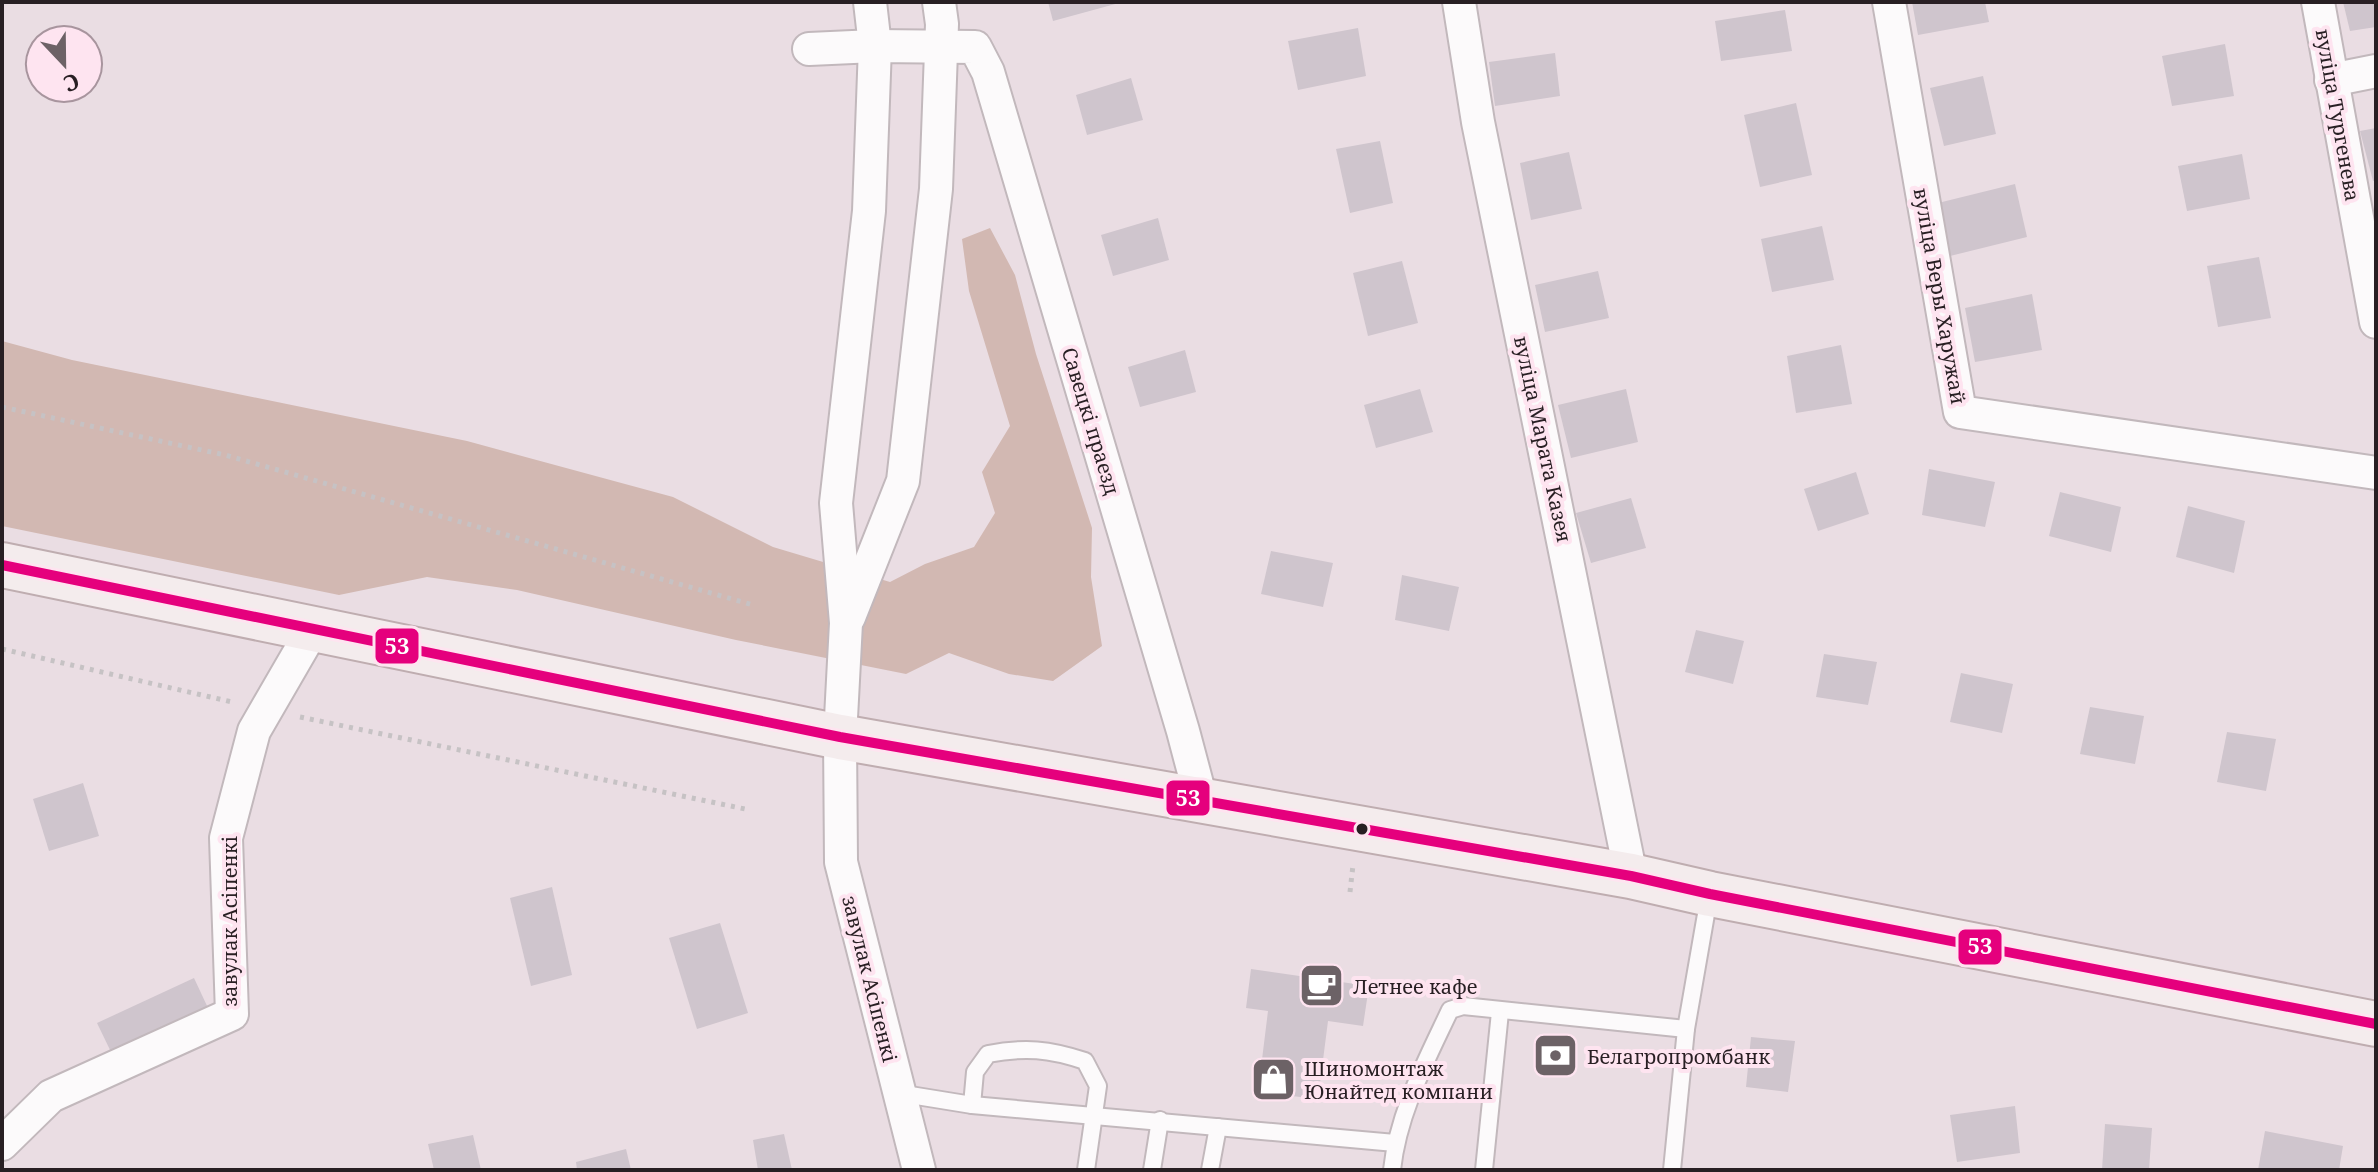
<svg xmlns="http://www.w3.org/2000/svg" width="2378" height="1172" font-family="'Noto Serif',serif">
<rect width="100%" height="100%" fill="#eadde3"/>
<path fill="#d2b8b2" d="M990,228L1015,275L1036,354L1092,528L1091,577L1102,646L1053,681L1009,674L949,653L906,674L736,640L517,590L427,577L339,595L2,526V341L72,360L467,441L673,497L773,547L890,582L925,564L974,547L995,513L982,472L1010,426L969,291L962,239Z"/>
<g fill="#cfc5cd">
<path d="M1048,2H1119V3L1053,21Z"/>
<path d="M1912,2H1985L1989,22L1918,35Z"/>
<path d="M2343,2H2376V27L2350,31Z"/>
<path d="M1785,10L1792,51L1721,61L1715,21Z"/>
<path d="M1358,28L1366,76L1298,90L1288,41Z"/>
<path d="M2225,44L2234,96L2172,106L2162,56Z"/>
<path d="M1555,53L1560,96L1495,106L1489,62Z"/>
<path d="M1983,76L1996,134L1944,146L1930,88Z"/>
<path d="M1131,78L1143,120L1087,135L1076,95Z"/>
<path d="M1796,103L1812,175L1760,187L1744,115Z"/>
<path d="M2376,128V180L2373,181L2360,131Z"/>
<path d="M1380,141L1393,203L1350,213L1336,149Z"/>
<path d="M1569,152L1582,209L1531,220L1520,163Z"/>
<path d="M2242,154L2250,199L2187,211L2178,166Z"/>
<path d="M2015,184L2027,237L1950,256L1938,203Z"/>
<path d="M1158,218L1169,260L1113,276L1101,235Z"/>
<path d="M1822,226L1834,280L1772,292L1761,239Z"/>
<path d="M2259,257L2271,318L2218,327L2207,266Z"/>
<path d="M1402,261L1418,323L1368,336L1353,273Z"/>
<path d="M1598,271L1609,318L1545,332L1535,285Z"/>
<path d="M2032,294L2042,350L1975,362L1965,308Z"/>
<path d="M1841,345L1852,404L1796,413L1787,356Z"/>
<path d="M1185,350L1196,392L1140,407L1128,367Z"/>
<path d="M1420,389L1433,432L1376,448L1364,405Z"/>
<path d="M1626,389L1638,442L1571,458L1558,405Z"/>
<path d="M1929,469L1995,482L1985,527L1922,515Z"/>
<path d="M1856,472L1869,514L1818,531L1804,489Z"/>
<path d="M2060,492L2121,507L2111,552L2049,536Z"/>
<path d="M1631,498L1646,548L1591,563L1576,513Z"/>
<path d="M2188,506L2245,521L2234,573L2176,557Z"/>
<path d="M1271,551L1333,563L1323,607L1261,594Z"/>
<path d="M1402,575L1459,587L1449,631L1395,620Z"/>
<path d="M1696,630L1744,641L1733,684L1685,672Z"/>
<path d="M1824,654L1877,662L1868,705L1816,697Z"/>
<path d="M1961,673L2013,684L2002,733L1950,722Z"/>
<path d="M2090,707L2144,716L2135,764L2080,754Z"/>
<path d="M2227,732L2276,739L2266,791L2217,782Z"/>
<path d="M83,783L99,836L49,851L33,799Z"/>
<path d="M552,887L572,975L531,986L510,898Z"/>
<path d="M720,923L748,1013L697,1029L669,938Z"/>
<path d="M1251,969L1369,986L1363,1026L1328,1021L1318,1099L1258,1092L1268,1011L1246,1008Z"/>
<path d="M194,978L208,1008L112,1054L97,1023Z"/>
<path d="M1751,1037L1795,1041L1788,1092L1746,1087Z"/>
<path d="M2015,1106L2020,1153L1957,1162L1950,1115Z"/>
<path d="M2105,1124L2152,1128L2149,1170H2102Z"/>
<path d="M2265,1131L2343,1146L2339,1170H2258Z"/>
<path d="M784,1134L792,1170H758L753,1140Z"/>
<path d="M473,1135L481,1170H434L428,1144Z"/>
<path d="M626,1149L631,1170H577L576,1162Z"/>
</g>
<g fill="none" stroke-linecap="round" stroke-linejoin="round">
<defs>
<g id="service">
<path d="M1686,1029L1709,897"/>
<path d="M898,1093L972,1105L1395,1143"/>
<path d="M972,1105L975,1072L988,1054C1025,1047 1049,1049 1085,1061L1098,1086L1086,1170"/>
<path d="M1152,1170L1160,1120"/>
<path d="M1210,1170L1218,1127"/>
<path d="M1392,1170C1398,1113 1426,1061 1450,1010L1463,1006L1686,1029L1672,1170"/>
<path d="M1484,1170L1500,1012"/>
</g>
<g id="minor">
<path d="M870,2L875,46L869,211L836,503L846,623L840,737L841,862L919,1170"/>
<path d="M1459,2L1478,122L1631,876"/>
<path d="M1889,2L1960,412L2376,473"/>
<path d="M2318,2L2376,322"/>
<path d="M809,49L875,46L975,47L988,72L1183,731L1201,799"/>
<path d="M2331,80L2376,71"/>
<path d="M849,617L903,481L936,189L942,24L939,2"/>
<path d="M2,1144L51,1096L232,1014L226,838L254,731L313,629"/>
</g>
<path id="primary" d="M2,565L840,737L1631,876L1710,894L2376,1024"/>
</defs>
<use href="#service" stroke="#c2b8bc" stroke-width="20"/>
<use href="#minor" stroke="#c2b8bc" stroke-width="36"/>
<use href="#primary" stroke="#bfadb0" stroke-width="48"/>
<g stroke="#c6c2c4" stroke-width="5" stroke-dasharray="4 6" stroke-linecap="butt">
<path d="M2,407L225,455L753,605"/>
<path d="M2,649L232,702"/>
<path d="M300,717L750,810"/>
<path d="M1350,892L1353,865"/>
</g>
<use href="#service" stroke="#fcfafb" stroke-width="16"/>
<use href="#minor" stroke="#fcfafb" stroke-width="32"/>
<use href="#primary" stroke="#f4eced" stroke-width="44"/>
<defs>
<path id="bus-1" d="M2,565L840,737L1631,876L1710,894L2376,1024"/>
</defs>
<use href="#bus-1" stroke="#fee4f0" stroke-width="16"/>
<use href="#bus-1" stroke="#e5007d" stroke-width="10"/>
</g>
<defs>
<symbol id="cafe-square" viewBox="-11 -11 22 22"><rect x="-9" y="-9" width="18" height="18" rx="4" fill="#6c6266" stroke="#fee4f0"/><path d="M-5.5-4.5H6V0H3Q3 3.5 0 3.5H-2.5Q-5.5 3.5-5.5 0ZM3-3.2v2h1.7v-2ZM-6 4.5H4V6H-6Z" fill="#fff"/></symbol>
<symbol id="bank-square" viewBox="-11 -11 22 22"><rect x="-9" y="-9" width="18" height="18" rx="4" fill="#6c6266" stroke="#fee4f0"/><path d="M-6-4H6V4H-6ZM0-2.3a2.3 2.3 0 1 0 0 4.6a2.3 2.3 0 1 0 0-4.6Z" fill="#fff"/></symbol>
<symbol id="shop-square" viewBox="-11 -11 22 22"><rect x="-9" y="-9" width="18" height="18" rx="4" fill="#6c6266" stroke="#fee4f0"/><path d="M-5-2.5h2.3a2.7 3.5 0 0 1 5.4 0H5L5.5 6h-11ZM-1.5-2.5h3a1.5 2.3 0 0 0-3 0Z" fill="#fff"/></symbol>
</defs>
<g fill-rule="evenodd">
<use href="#cafe-square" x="1296" y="960" width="51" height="51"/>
<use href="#bank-square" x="1530" y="1030" width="51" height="51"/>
<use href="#shop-square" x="1248" y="1054" width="51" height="51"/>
</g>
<circle fill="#281f23" stroke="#fee4f0" stroke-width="3" cx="1362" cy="829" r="7"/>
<g text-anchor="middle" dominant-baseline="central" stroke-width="8" stroke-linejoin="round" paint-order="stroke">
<g font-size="20" fill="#281f23" stroke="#fee4f0">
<text transform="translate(2338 115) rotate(80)">вуліца Тургенева</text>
<text transform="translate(1940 296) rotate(80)">вуліца Веры Харужай</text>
<text transform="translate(1091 421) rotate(73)">Савецкі праезд</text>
<text transform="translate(1543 439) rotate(78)">вуліца Марата Казея</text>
<text transform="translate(229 921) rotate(-90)">завулак Асіпенкі</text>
<text transform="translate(870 979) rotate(76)">завулак Асіпенкі</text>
</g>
<g font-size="20" fill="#281f23" stroke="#fee4f0" text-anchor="start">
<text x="1353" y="986">Летнее кафе</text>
<text x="1587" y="1056">Белагропромбанк</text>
<text x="1304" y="1068">Шиномонтаж<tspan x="1304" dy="23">Юнайтед компани</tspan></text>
</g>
</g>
<g stroke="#fee4f0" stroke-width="3">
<rect x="374" y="627" width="46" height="38" rx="8" fill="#e5007d"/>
<rect x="1165" y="779" width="46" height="38" rx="8" fill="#e5007d"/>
<rect x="1957" y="928" width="46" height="38" rx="8" fill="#e5007d"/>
</g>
<g font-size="22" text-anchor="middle" font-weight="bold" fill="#fff">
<text x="397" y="654">53</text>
<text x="1188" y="806">53</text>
<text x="1980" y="954">53</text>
</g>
<rect width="2378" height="1172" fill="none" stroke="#281f23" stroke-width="8"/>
<g transform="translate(64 64) rotate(158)"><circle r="38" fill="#fee4f0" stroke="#a8959e" stroke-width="2"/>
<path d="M0-6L14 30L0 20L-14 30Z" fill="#6c6266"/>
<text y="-12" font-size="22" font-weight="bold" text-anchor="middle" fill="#281f23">С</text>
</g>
</svg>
